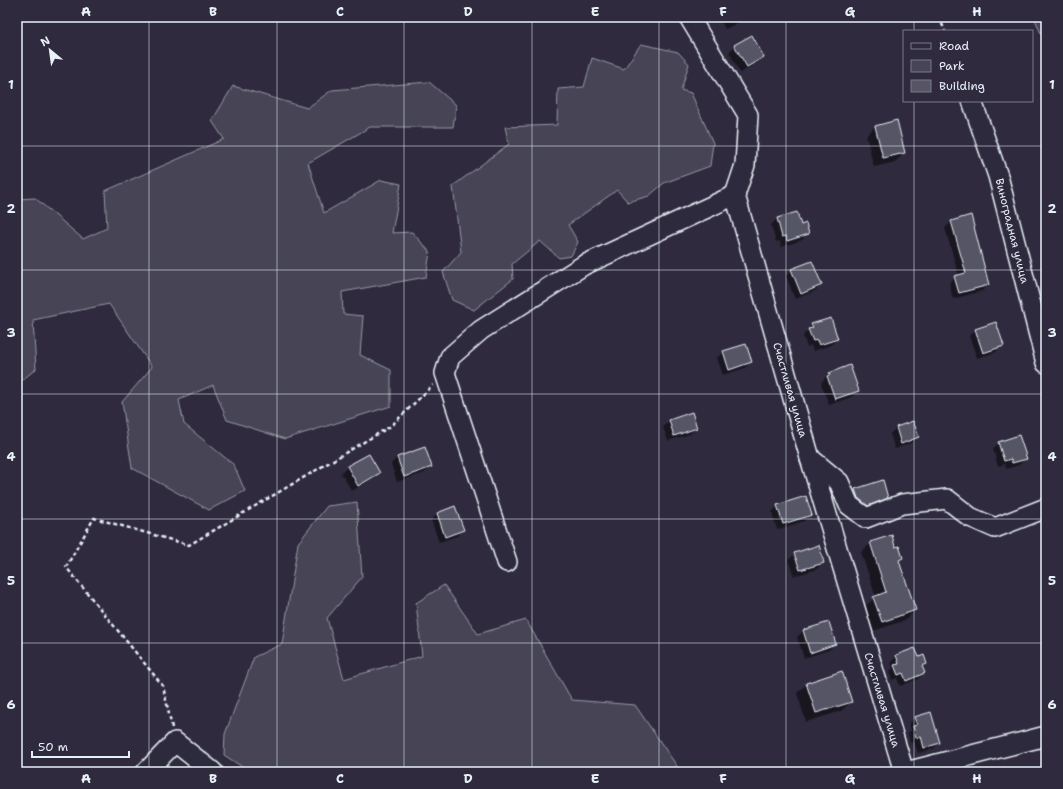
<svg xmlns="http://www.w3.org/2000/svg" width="1063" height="789" font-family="'Shantell Sans',sans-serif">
<rect width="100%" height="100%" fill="#2f2a3d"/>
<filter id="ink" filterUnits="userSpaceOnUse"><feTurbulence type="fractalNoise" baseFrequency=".025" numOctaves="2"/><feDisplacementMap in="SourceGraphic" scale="8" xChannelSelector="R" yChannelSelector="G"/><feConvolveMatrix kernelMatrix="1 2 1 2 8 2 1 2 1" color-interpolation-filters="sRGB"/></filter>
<g filter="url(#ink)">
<g fill="#464455" stroke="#979aa6">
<path d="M1034,17H1046V45Z"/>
<path d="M641,44L678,52L689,64L681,90L691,93L713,143L710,166L664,183L649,196L628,202L617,190L568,225L578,242L571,256L559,258L540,241L512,264L513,279L474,310L452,300L443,272L461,252L453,186L509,144L505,127L557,125L558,89L584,87L592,58L624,69Z"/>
<path d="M429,82L456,105L453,127H370L308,163L324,213L381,180L401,184L392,233L412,232L430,252L426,277L342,292L343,314L363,316L360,355L391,370V406L285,439L227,420L213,385L179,400L184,424L234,465L245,491L209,510L132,468L122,402L152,367L109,304L33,320L36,369L17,384V199L35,198L83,239L107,228L105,191L224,139L212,121L233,86L307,108L332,90Z"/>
<path d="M357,502L362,577L327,618L344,679L422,656L416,603L444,585L478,634L526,620L572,700L635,705L681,772H250L224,755L225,734L254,657L282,644L298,543L327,506Z"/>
</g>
<g fill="#0007">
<path d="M719,17H745L741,21L725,29Z"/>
<path d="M735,46L763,57L757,63L740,73L729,52Z"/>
<path d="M875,126L904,153L895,162L874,167L866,136Z"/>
<path d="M797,213L801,226L808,234L802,240L781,247L780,241L776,242L771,225L777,219Z"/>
<path d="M951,222L988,284L982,291L953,299L949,283L955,277L959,276L945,228Z"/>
<path d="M792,270L821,285L815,291L795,299L786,276Z"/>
<path d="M812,325L837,339L831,345L813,351L811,345L807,347L803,336Z"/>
<path d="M975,330L1002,346L996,352L977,358L969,336Z"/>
<path d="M746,345L751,362L745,368L723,375L717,358L723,352Z"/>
<path d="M829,373L858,391L851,397L829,405L821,383Z"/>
<path d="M670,420L696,428L690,434L668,441L663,427Z"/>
<path d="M912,423L917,437L911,443L895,449L890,434L896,428Z"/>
<path d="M999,443L1025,459L1019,465L1006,469L1005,464L998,466L993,449Z"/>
<path d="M424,448L431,467L424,473L397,482L391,464L397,458Z"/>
<path d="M368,455L378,473L372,479L352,491L341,473L347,467Z"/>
<path d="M882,481L887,497L881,503L861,511L849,496L855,490Z"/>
<path d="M778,506L810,515L804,521L777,530L772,512Z"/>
<path d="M438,514L463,530L457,536L439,542L431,520Z"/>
<path d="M871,543L895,548L902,558L899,562L915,610L906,620L873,631L864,607L876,597L861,552Z"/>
<path d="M1046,552V568L1042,555Z"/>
<path d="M795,554L823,562L817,569L794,576L788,560Z"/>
<path d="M803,631L835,644L829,650L804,658L797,637Z"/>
<path d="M897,656L918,658L926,663L922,668L924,673L918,679L900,686L897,678L892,680L889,672L893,668L891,662Z"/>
<path d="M807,684L851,702L841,711L806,722L797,693Z"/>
<path d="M915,717L939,743L933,749L918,753L914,742L910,743L908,733L911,730L909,724Z"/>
</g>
<g fill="#575565" stroke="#e8f1f8">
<path d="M752,35L764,57L747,67L734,45Z"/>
<path d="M897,120L905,153L883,158L875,126Z"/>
<path d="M797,212L801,225L806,223L809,234L787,241L786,236L782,237L777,218Z"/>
<path d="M971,215L989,285L959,293L954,276L966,273L951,221Z"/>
<path d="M812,261L822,285L801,294L791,269Z"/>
<path d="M831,318L838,339L819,345L817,340L813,341L808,329L813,328L811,324Z"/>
<path d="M996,322L1004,346L983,353L975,329Z"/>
<path d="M746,344L752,362L729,370L723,351Z"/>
<path d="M850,365L859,391L835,399L827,376L830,375L829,373Z"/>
<path d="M692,412L697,428L674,436L669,420Z"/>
<path d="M913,421L919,437L901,444L896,427Z"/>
<path d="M1019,435L1027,459L1012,463L1011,459L1004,461L998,442Z"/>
<path d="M425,447L432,467L404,477L397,457Z"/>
<path d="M369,454L380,473L358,486L347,466Z"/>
<path d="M883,480L888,498L868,506L858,498L855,489Z"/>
<path d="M806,496L812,515L783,524L777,505Z"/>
<path d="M455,506L464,530L445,537L437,513Z"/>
<path d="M892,535L895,547L899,546L903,558L899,560L901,567L916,610L882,622L873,597L886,592L870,542Z"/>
<path d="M819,545L824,563L800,570L794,553Z"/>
<path d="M829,622L836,644L810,653L803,630Z"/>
<path d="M915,648L919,657L924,655L927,664L922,666L925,673L906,681L903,673L898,675L894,665L899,664L896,655Z"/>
<path d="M842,671L852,702L816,713L806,683Z"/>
<path d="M931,712L940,743L924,748L921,736L916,738L913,726L917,725L914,717Z"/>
</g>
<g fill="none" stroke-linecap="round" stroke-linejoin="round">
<defs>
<g id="minor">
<path d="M689,17L748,115L745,165L735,195L810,458L904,772"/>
<path d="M972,101L998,176L1046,363"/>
<path d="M810,458L839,482L849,505L866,518L902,504L947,499L970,517L995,528L1046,508"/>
<path d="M507,562L445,373L450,357L481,330L584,265L735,195"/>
<path d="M146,772L175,742L213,772"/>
<path d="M906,772L1046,736"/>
</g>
</defs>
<use href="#minor" stroke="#e8f1f8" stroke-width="22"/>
<g stroke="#e8f1f8" stroke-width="2.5" stroke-dasharray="4 3" stroke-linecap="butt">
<path d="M939,17L945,31"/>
<path d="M172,728L163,686L66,567L94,518L189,545L391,426L433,385"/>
</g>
<use href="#minor" stroke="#2f2a3d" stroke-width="19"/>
</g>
</g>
<path fill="none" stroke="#e8f1f8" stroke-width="1" stroke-opacity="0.55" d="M149,17V772M277,17V772M404,17V772M532,17V772M659,17V772M786,17V772M914,17V31M914,101V772M17,146H1046M17,270H1046M17,394H1046M17,519H1046M17,643H1046"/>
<g text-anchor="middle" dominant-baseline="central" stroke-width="4" stroke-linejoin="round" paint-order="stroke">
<g font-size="11" fill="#e8f1f8" stroke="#2f2a3d">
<text transform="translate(1012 231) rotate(76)">Виноградная улица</text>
<text transform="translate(790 390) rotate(74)">Счастливая улица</text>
<text transform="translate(882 700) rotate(73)">Счастливая улица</text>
</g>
</g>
<rect width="1063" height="789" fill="none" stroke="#2f2a3d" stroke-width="44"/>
<rect x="903" y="30" width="130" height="72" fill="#2f2a3d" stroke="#797a88"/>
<rect x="911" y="43" width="20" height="6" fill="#2f2a3d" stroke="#797a88"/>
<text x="939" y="50" font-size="12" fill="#e8f1f8">Road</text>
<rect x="911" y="60" width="20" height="12" fill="#464455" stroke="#797a88"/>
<text x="939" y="70" font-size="12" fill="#e8f1f8">Park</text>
<rect x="911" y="80" width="20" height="12" fill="#575565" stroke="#797a88"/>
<text x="939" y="90" font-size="12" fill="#e8f1f8">Building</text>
<g transform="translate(50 50) rotate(331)" stroke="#2f2a3d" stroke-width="3" paint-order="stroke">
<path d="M0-3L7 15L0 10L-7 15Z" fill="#e8f1f8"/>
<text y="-6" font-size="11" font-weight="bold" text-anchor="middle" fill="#e8f1f8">N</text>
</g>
<path d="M32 751v6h97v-6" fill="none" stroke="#e8f1f8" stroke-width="2"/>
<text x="38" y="751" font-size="12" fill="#e8f1f8" stroke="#2f2a3d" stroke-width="3" paint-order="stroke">50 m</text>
<rect x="22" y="22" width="1019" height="745" fill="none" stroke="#e8f1f8" stroke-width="1.5"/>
<g font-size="13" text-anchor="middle" font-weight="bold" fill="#e8f1f8">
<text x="86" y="16">A</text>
<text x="213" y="16">B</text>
<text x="340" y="16">C</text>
<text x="468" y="16">D</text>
<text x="595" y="16">E</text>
<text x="723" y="16">F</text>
<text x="850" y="16">G</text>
<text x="977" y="16">H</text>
<text x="11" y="89">1</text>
<text x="1052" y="89">1</text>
<text x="11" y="213">2</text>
<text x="1052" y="213">2</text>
<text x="11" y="337">3</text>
<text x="1052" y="337">3</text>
<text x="11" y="461">4</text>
<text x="1052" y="461">4</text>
<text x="11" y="585">5</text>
<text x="1052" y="585">5</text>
<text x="11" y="709">6</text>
<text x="1052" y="709">6</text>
<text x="86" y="783">A</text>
<text x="213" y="783">B</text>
<text x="340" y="783">C</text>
<text x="468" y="783">D</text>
<text x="595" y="783">E</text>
<text x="723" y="783">F</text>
<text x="850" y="783">G</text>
<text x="977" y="783">H</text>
</g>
</svg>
